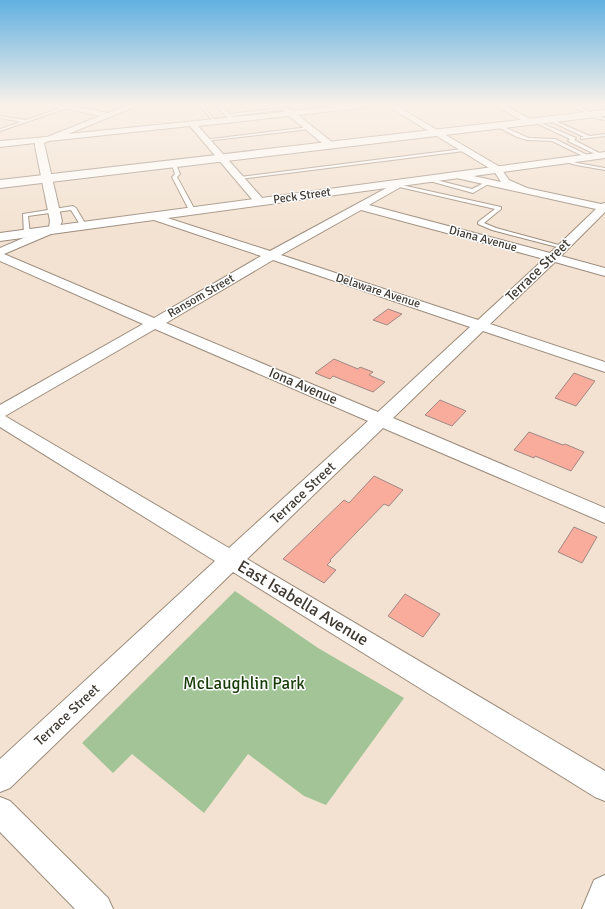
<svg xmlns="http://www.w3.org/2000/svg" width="605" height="909" font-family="Signika,sans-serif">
<rect width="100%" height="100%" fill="#f3e2d1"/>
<path fill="#a2c496" d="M235,591L318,648L404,698L326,805L304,796L248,754L204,813L132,754L113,773L82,743Z"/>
<g fill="#f9ab9c" stroke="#a08984">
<path d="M388,309L402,314L387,325L373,320Z"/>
<path d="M334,359L358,369L360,367L373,372L369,375L385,382L373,392L333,376L330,379L315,373Z"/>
<path d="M574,373L595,381L576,406L555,398Z"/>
<path d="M440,400L466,411L452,426L425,415Z"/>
<path d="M529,432L563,445L565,444L584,452L571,471L535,456L534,458L514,450Z"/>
<path d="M374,476L403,490L389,506L384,504L330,560L331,561L327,565L336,570L324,583L283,559L344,500L349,503Z"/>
<path d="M574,527L597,537L582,563L558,552Z"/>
<path d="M405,594L440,614L423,637L388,616Z"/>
</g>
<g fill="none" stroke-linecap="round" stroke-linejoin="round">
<defs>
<g id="lane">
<path d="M69,105H76L0,131V129L21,122L0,118V116L26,120Z"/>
<path d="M199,105H203L216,122H214Z"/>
<path d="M216,105H221L229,114L285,108L287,109L231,116L233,118L231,119L226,116Z"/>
<path d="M577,105L600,117L605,118V120L598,119L572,106Z"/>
<path d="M548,118L590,136L605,134V136L581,139V137H584L548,120Z"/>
<path d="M534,120L576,138L574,140L603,155L599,156L568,141L570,139L534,122Z"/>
<path d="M497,124L529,138L555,139L591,157L587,158L552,141L527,140L517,137L496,126Z"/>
<path d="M309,127L310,129L205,141L203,140Z"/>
<path d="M462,149L464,151L240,179L238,178L240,177Z"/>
<path d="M565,159L577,163L605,168V170L576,165L563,161Z"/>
<path d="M171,162H175L180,174L177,177L195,210L194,211L189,210L172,177L175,174Z"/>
<path d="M428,178L472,189L486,182L490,183L473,193L426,180V178Z"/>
<path d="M397,184L501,207V209L484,223L496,228L566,247L561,248L492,230L478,224V222L495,209L395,186V184Z"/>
<path d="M73,206L76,208L86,225L85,226H81L71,210L28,216L30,234L27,236L24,234L23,214Z"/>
</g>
<g id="street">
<path d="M48,105H66L108,113L128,105H139L68,134L284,112V108H287L293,111L343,105H372L369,107L298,115L333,143L334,145L333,147H327L289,116L198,126L264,200L265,202L260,205L256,204L190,126L49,141L44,143L62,221L58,231L4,254L154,318L261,256L148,218L147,216L152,213L270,251L403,179L406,180L408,182L406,184L369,205L550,253L596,209L452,177L450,175L452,173L455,172L501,182L494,171L386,105H395L500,167L509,180L527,188L601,204L605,203V212L561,256L605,268V276L555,262L490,324L605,362V372L483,331L393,418L605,508V523L383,428L247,559L605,771V801L595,797L233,572L10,788L0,792V759L215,561L0,427V405L143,324L0,261V248L49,227L50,221L35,146V143L0,147V141L47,137L100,116ZM361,210L544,259L478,320L281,255ZM273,260L470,327L378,412L166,323ZM155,329L368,421L229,548L5,416Z"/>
<path d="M494,105H504L534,121L533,123H527Z"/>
<path d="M0,797L10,801L108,898L113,909H75L0,832Z"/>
<path d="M605,875V909H582L594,880Z"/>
</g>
<g id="secondary">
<path d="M605,110V116L0,188V180Z"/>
<path d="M605,152V158L0,241V233Z"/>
</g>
</defs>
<use href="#lane" stroke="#9b8c7d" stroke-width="2"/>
<use href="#street" stroke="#9b8c7d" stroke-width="2"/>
<use href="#secondary" stroke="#9b8c7d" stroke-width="2"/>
<use href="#lane" fill="#fff" fill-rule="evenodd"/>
<use href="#street" fill="#fff" fill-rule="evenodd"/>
<use href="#secondary" fill="#fff" fill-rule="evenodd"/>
</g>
<linearGradient id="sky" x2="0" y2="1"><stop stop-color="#61b0e1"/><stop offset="0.45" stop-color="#faf2ea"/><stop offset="1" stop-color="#faf2ea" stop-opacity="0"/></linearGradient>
<rect width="605" height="233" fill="url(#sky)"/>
<g text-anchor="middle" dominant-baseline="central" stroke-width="3" stroke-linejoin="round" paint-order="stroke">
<g font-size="12" fill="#3f3932" stroke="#fff">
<text transform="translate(302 196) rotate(-8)">Peck Street</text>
<text transform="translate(483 239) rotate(15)">Diana Avenue</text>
<text transform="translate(378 291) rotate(18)">Delaware Avenue</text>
<text transform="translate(201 296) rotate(-30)">Ransom Street</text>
</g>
<g font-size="14" fill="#3f3932" stroke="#fff">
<text transform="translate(538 270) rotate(-44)">Terrace Street</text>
<text transform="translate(303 386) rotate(23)">Iona Avenue</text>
<text transform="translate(303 493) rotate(-43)">Terrace Street</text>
<text transform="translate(67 715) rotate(-43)">Terrace Street</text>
</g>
<g font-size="17" fill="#3f3932" stroke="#fff">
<text transform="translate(303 603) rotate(31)">East Isabella Avenue</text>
</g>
<g font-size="17" fill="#183c07" stroke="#fff">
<text x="244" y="683">McLaughlin Park</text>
</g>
</g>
</svg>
